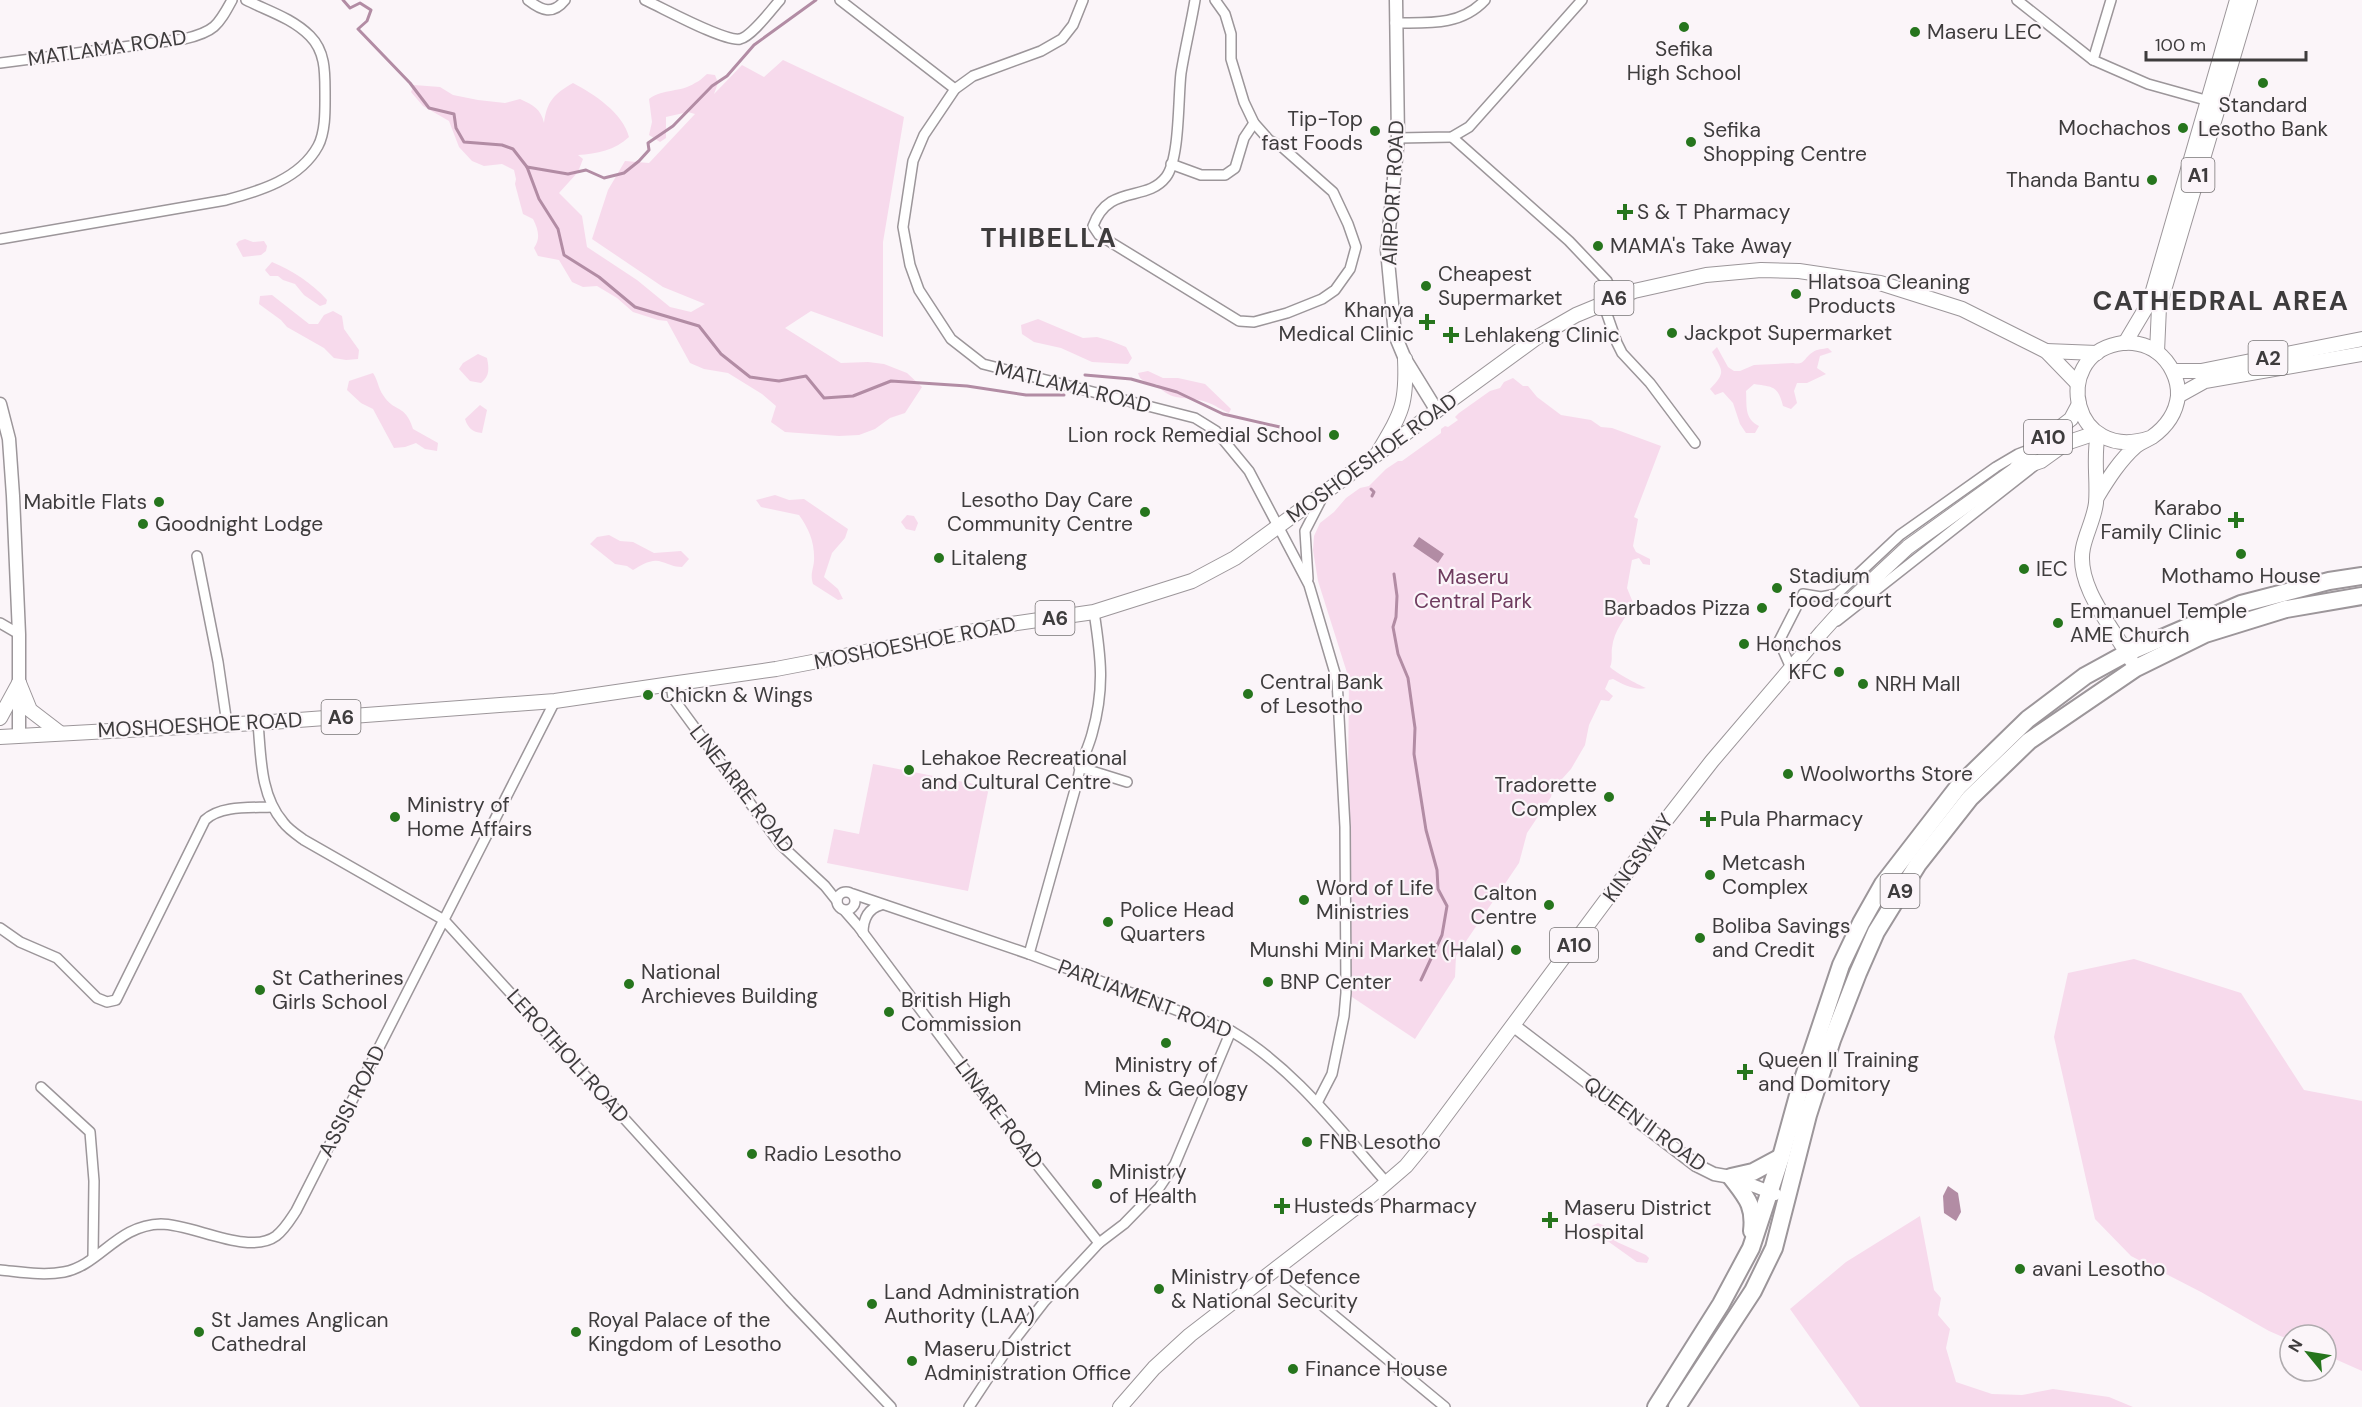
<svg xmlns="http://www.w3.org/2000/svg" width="2362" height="1407" font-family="'DM Sans',sans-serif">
<rect width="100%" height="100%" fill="#fbf5f9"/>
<g fill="#f7daec">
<path d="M783,60L904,117L883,242V337L811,311L785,328L841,363L868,362L884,364L907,373L922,387L905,413L890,418L875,429L859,435L839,436L785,432L771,422L776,406L762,394L728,373L704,369L690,363L667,321L658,320L633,312L617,298L597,286L583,287L572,282L559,260L538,256L534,248C541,238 538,229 533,219L523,214L515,184L516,179L514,170L502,164L484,166L472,161L459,147L449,121L423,106L411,92L414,85L440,87L453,95L478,100L505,103L520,99C533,105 541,109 544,123C547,101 554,94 573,83C594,94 623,113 629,137C615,150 597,154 578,155L583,159L578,172L559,193L582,216L587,247L637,280L670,307L691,312L705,304L663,287L592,239L608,190L625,161L649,163L695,114L688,112L666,117V138L660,142L649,135L652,122L649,99C664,88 680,93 695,83C700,81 703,77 707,74L715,75L718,83L714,94L742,65L764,77Z"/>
<path d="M245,239L253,242L264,241L267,246L266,251L261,255L243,257L236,244L239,241Z"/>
<path d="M272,262C293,271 312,283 327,300L326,304L320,306L304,295L295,284L283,280L278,276H270L265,270Z"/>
<path d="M272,295L309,324H318L324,315L333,311L342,316L344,329L359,350L358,359L346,360L334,358L324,348L287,327L281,320L259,304L260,296Z"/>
<path d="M1038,319L1083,338L1097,337L1111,341L1126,347L1132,358L1128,364L1092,362L1061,348L1034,342L1022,334L1021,325Z"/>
<path d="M1717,347L1728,367L1734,371H1740L1754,365L1793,363C1805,366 1804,357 1813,352C1817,349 1823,349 1828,348L1832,352L1820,356L1817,368L1826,374L1807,383H1797L1794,391L1797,403L1791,409L1783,406C1778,385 1772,387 1754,384L1746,391C1747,405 1744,419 1759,426L1755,433H1746L1740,424L1733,403L1723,392L1715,395L1710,389C1727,371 1722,371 1712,352Z"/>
<path d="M478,354L487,358C489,368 490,376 481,383L470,381L459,369L463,363Z"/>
<path d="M1148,371L1163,378H1178L1205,384L1231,409L1229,413C1221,410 1214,404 1206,402C1187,395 1170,403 1157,384H1148L1140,378L1138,373Z"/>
<path d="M373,373C378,380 378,388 383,395C394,413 405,403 413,429L438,443L437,451L425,449L416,443L405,447L394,448L373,409L361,403L347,390L349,381Z"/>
<path d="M1513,378L1523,386H1528L1537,397L1561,415L1591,420L1601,427L1612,428L1661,446L1634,517L1638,519L1633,546L1636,552L1650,559V565L1643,564L1639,558L1632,560L1627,588L1634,605C1625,618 1614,630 1612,648C1611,654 1613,660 1610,667C1616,673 1637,684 1646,688C1636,691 1622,684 1613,679L1609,680L1605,689L1613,696L1609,701L1601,700L1589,725L1585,745L1571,769L1553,789L1551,797L1527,833L1519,863L1456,956L1455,977L1415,1039L1346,993L1349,679L1318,581L1313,550L1314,536L1320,523L1334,512L1346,498L1360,488L1369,486L1386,469L1398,461H1402L1441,433V429L1445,426L1448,427L1458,420L1455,417L1459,413L1490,391L1500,388L1504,382Z"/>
<path d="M480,405L487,410L482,433C472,432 468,428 465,419Z"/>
<path d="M775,495L789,500L804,499L848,529L845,538L832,553L824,577L838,589L843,599L838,600L813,584C810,574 813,571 814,561C815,543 809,529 799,515L761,507L756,500Z"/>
<path d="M907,515L914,516L918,523L915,531L906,529L901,522Z"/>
<path d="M609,535L620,541L633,542L654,553L681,551L689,559L682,567C673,567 670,564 662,562C652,558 642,565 633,570L627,566L615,564L590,544L597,537Z"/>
<path d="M873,764L989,787L968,891L827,863L834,829L859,834Z"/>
<path d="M2134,959L2241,993L2304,1090L2362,1101V1371L2326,1355V1335H2290V1340L2269,1331L2201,1292L2131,1256L2095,1219L2054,1037L2068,973Z"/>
<path d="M1920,1216L1934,1290L1941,1298L1938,1315L1950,1329L1946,1348L1956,1382L1992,1394L2022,1395L2053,1389L2109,1397L2133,1407H1860L1790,1309L1846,1262Z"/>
<path d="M1598,1223L1605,1226L1617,1242L1646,1255L1649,1258L1647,1263L1637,1262L1609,1242L1592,1236L1589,1232L1592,1226Z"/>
</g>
<g fill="#b28ca4">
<path d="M1419,537L1444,554L1438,563L1413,546Z"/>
<path d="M1948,1186L1958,1193L1961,1212L1956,1221L1944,1213L1943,1196Z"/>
</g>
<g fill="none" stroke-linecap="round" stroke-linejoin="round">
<g stroke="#b28ca4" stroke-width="3">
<path d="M343,0L350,8L360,3L371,10L367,21L358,29L410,83L429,108L454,114L456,128L464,142L502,145L513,149L527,167L539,199L558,229L564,255L599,277L635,307L699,326L721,354L750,377L779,381L806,376L824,398L853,396L891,381L967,386L1026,395H1064"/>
<path d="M527,167L568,174L586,170L604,178L624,173L639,161L649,150L648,143L673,126L712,86L727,76L754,45L816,0"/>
<path d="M1085,375L1131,379L1177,392L1223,414L1280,427"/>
<path d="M1371,489L1374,492L1372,496"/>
<path d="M1394,574L1397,596L1396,617L1393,627L1398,654L1408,678L1415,728L1414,754L1426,830L1437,870L1438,889L1447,906L1442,935L1421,980"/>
</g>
<defs>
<g id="street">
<path d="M528,0C542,11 553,15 565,0"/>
<path d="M645,0C663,8 724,42 740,39C752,36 771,10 780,0"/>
<path d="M840,0L955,89"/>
<path d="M1083,0L1073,25L1062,39L1041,51L973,76L955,89L924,135L913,161L903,227L910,265L919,290L951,339L983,364L1195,418L1216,431L1249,471L1309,585L1337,680L1345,827L1346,993L1344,1016L1332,1074L1317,1103"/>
<path d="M1195,0C1191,24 1185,48 1181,73C1178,97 1180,159 1166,177C1146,203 1109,183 1093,226L1099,235L1239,321L1254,322L1287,313L1322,299L1335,290L1350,269L1356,247L1348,224L1333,192L1282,147L1269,140L1254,123L1244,102L1231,59V34L1225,14L1215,0"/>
<path d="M2017,0L2093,60L2148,84L2209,101"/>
<path d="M1395,23C1428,23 1461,26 1485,0"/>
<path d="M2093,60L2111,0"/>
<path d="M0,63L184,39C214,32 218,26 232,0"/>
<path d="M1452,137L1569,241L1607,281L1614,298"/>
<path d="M1398,138L1452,137L1469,127L1582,0"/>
<path d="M1171,164L1201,175H1225L1235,168L1244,138L1254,123"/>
<path d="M0,239L226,200C260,191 300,179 318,146C326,131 325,108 325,91C325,71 325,51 310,36C292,18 268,11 246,0"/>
<path d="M1603,303L1617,343L1622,353L1650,383L1695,443"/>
<path d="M197,556L218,662L227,724"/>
<path d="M1308,579L1305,531L1323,496"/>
<path d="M1837,621L2034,466"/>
<path d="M0,623L19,634"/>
<path d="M1791,668L1779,641L1803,594L1821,597L1837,594L1900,535L1996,467L2018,454L2031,449"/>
<path d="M671,684L673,698L780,844L825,886L837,901"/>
<path d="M258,723C261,756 260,795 283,822C288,829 297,835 304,840L444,920L790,1301L891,1407"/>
<path d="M1079,767L1127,782"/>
<circle cx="846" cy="901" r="9"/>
<path d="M853,894L1029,954L1231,1031C1294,1068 1339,1129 1387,1183"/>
<path d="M844,910L858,926L1023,1147L1099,1243"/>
<path d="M0,928L20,942L57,958L97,998L107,1002L116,1000L205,820C221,805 251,808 272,807"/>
<path d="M863,933C863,920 867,909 881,905"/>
<path d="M1029,954L1078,779C1080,763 1088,749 1092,734C1105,689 1101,657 1094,612"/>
<path d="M41,1087L90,1132L94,1181L93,1257"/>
<path d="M1277,1268L1445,1407"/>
<path d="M0,1270C21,1272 43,1276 64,1272C100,1265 117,1225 161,1224C193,1224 249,1256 276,1236C285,1229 290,1220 296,1211L555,701"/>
<path d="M969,1407L1006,1351L1044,1302L1099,1243L1124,1224L1159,1188L1175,1164L1231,1031"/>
</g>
<g id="secondary">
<path d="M1396,0L1398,138L1387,250L1395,335L1405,359L1437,411"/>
<path d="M0,404L9,439L13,496L19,634V736"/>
<path d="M1514,1026L1696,1165L1714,1174L1731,1177L1775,1194"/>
</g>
<g id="primary">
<path d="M2125,343L2150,301L2237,0"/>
<path d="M2046,351L2097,353"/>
<path d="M2157,352L2159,307L2250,0"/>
<path d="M2173,371H2201L2362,339"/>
<path d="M2178,396L2205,381L2362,354"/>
<path d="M2098,434C2093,457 2098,480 2096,503C2094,519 2086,533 2083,548C2075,586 2114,629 2131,660"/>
<path d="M1379,451C1402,412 1407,404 1405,359"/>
<path d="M2017,469L2041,461L2066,443L2096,433"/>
<path d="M2097,497C2108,479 2120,460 2136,446C2141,442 2147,440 2152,437C2166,427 2176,413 2178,396C2179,379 2170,362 2157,352C2146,344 2131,341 2117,344C2051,358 2072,464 2150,438"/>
<path d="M19,683L30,710L60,733"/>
<path d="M0,718L19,683"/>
<path d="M0,737L258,723L555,701L671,684L776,669L1011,624L1094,612L1192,581L1235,558L1536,338L1576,315L1634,291L1706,275L1761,270L1799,271L1880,283L1962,309L2046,351L2078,384"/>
<path d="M1120,1407L1154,1368L1190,1335L1377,1191L1406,1166L1429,1138L1659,829L1712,761L1822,632L1850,601L1908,547L2015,470L2032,449L2071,419L2079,404"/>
</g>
<g id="highway">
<path d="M1752,1231C1755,1205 1746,1197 1731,1177L1753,1172L1781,1157"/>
<path d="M1656,1407L1721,1304L1751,1248L1781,1157L1800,1088L1841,965L1861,923L1883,884L1958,787L2028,719L2085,676L2127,653L2241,604L2329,581L2362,576"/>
<path d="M1677,1407L1753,1291L1774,1248L1808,1115L1832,1040L1858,973L1876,932L1918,864L1970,798L2029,741L2136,668L2205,634L2286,609L2362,596"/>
</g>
</defs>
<use href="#street" stroke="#9c969a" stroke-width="12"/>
<use href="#secondary" stroke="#9c969a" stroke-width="15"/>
<use href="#primary" stroke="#9c969a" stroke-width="16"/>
<use href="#highway" stroke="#9c969a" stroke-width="20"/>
<use href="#street" stroke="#fff" stroke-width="9"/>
<use href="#secondary" stroke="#fff" stroke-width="12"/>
<use href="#primary" stroke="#fff" stroke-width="14"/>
<use href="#highway" stroke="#fff" stroke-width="16"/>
</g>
<g fill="#26751d" stroke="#fbf5f9" stroke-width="2">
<circle cx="1684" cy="27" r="6"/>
<circle cx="1915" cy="32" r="6"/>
<circle cx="2263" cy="83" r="6"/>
<circle cx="2183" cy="128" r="6"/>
<circle cx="1375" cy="131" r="6"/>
<circle cx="1691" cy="142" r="6"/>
<circle cx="2152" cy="180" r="6"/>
<path d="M1622 203h6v6h6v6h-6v6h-6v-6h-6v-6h6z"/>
<circle cx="1598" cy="246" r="6"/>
<circle cx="1426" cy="286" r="6"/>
<circle cx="1796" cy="294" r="6"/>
<path d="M1424 313h6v6h6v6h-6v6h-6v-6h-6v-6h6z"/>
<circle cx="1672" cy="333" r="6"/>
<path d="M1448 326h6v6h6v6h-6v6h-6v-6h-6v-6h6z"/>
<circle cx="1334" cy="435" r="6"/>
<circle cx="159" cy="502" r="6"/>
<circle cx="1145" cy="512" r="6"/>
<path d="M2233 511h6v6h6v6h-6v6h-6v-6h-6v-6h6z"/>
<circle cx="143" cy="524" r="6"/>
<circle cx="2241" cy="554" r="6"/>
<circle cx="939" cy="558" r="6"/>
<circle cx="2024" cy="569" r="6"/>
<circle cx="1777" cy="588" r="6"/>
<circle cx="1762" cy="608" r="6"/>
<circle cx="2058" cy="623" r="6"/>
<circle cx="1744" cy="644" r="6"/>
<circle cx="1839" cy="672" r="6"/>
<circle cx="1863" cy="684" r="6"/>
<circle cx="1248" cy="694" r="6"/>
<circle cx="648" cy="695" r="6"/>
<circle cx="909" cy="770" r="6"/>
<circle cx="1788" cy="774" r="6"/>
<circle cx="1609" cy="797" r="6"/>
<circle cx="395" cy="817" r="6"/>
<path d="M1705 810h6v6h6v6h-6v6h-6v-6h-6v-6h6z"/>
<circle cx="1710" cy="875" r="6"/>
<circle cx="1304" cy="900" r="6"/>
<circle cx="1549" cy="905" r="6"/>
<circle cx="1108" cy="922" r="6"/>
<circle cx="1700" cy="938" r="6"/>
<circle cx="1516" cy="950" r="6"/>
<circle cx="1268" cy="982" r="6"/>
<circle cx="629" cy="984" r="6"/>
<circle cx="260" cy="990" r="6"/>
<circle cx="889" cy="1012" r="6"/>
<circle cx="1166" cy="1043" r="6"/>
<path d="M1742 1063h6v6h6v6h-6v6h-6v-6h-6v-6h6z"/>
<circle cx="1307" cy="1142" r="6"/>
<circle cx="752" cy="1154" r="6"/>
<circle cx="1097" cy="1184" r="6"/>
<path d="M1279 1197h6v6h6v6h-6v6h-6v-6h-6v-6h6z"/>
<path d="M1547 1211h6v6h6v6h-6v6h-6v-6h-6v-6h6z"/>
<circle cx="2020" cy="1269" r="6"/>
<circle cx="1159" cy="1289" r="6"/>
<circle cx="872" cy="1304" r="6"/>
<circle cx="199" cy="1332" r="6"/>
<circle cx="576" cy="1332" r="6"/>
<circle cx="912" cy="1361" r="6"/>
<circle cx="1293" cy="1369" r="6"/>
</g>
<g text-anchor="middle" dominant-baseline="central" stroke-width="4.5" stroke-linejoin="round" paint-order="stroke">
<g fill="#fbf5f9" stroke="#777475" stroke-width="1.5">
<rect x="2181.5" y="158" width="33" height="34" rx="4.5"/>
<rect x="1594.5" y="281" width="39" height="34" rx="4.5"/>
<rect x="2248.5" y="341" width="39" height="34" rx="4.5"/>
<rect x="2024" y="420" width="48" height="34" rx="4.5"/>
<rect x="1035.5" y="601" width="39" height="34" rx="4.5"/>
<rect x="321.5" y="700" width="39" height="34" rx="4.5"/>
<rect x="1880.5" y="874" width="39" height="34" rx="4.5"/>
<rect x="1550" y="928" width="48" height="34" rx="4.5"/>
</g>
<g font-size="20" font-weight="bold" fill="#3e3c3d">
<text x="2198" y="175">A1</text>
<text x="1614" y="298">A6</text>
<text x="2268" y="358">A2</text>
<text x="2048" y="437">A10</text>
<text x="1055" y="618">A6</text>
<text x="341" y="717">A6</text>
<text x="1900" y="891">A9</text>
<text x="1574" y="945">A10</text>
</g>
<g font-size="21" fill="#3e3c3d" stroke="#fbf5f9" text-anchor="start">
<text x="1927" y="32">Maseru LEC</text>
<text x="1684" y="49" text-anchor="middle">Sefika<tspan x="1684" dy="24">High School</tspan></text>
<text x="2263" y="105" text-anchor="middle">Standard<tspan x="2263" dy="24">Lesotho Bank</tspan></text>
<text x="1363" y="119" text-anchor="end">Tip-Top<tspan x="1363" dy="24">fast Foods</tspan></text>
<text x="2171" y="128" text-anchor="end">Mochachos</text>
<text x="1703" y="130">Sefika<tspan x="1703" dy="24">Shopping Centre</tspan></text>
<text x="2140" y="180" text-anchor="end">Thanda Bantu</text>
<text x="1637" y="212">S &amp; T Pharmacy</text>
<text x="1610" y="246">MAMA's Take Away</text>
<text x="1438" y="274">Cheapest<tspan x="1438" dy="24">Supermarket</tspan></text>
<text x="1808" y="282">Hlatsoa Cleaning<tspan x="1808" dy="24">Products</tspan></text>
<text x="1414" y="310" text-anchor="end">Khanya<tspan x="1414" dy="24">Medical Clinic</tspan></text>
<text x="1684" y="333">Jackpot Supermarket</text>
<text x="1464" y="335">Lehlakeng Clinic</text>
<text x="1322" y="435" text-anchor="end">Lion rock Remedial School</text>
<text x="1133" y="500" text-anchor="end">Lesotho Day Care<tspan x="1133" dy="24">Community Centre</tspan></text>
<text x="147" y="502" text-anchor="end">Mabitle Flats</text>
<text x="2222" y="508" text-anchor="end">Karabo<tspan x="2222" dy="24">Family Clinic</tspan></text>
<text x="155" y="524">Goodnight Lodge</text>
<text x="951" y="558">Litaleng</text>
<text x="2036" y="569">IEC</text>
<text x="1789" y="576">Stadium<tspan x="1789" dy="24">food court</tspan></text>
<text x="2241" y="576" text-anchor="middle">Mothamo House</text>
<text x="1750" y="608" text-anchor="end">Barbados Pizza</text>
<text x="2070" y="611">Emmanuel Temple<tspan x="2070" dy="24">AME Church</tspan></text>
<text x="1756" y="644">Honchos</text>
<text x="1827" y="672" text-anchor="end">KFC</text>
<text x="1260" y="682">Central Bank<tspan x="1260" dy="24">of Lesotho</tspan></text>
<text x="1875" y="684">NRH Mall</text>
<text x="660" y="695">Chickn &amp; Wings</text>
<text x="921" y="758">Lehakoe Recreational<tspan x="921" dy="24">and Cultural Centre</tspan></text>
<text x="1800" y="774">Woolworths Store</text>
<text x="1597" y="785" text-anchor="end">Tradorette<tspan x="1597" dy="24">Complex</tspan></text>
<text x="407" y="805">Ministry of<tspan x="407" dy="24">Home Affairs</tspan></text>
<text x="1720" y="819">Pula Pharmacy</text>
<text x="1722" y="863">Metcash<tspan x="1722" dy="24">Complex</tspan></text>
<text x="1316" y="888">Word of Life<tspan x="1316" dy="24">Ministries</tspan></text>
<text x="1537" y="893" text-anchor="end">Calton<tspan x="1537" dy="24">Centre</tspan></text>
<text x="1120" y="910">Police Head<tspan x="1120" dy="24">Quarters</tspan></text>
<text x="1712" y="926">Boliba Savings<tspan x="1712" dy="24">and Credit</tspan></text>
<text x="1504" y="950" text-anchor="end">Munshi Mini Market (Halal)</text>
<text x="641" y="972">National<tspan x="641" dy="24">Archieves Building</tspan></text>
<text x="272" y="978">St Catherines<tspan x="272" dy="24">Girls School</tspan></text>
<text x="1280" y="982">BNP Center</text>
<text x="901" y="1000">British High<tspan x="901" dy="24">Commission</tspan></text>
<text x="1758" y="1060">Queen II Training<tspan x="1758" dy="24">and Domitory</tspan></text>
<text x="1166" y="1065" text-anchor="middle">Ministry of<tspan x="1166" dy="24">Mines &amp; Geology</tspan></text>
<text x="1319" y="1142">FNB Lesotho</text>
<text x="764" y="1154">Radio Lesotho</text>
<text x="1109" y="1172">Ministry<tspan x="1109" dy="24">of Health</tspan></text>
<text x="1294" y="1206">Husteds Pharmacy</text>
<text x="1564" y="1208">Maseru District<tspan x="1564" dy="24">Hospital</tspan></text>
<text x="2032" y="1269">avani Lesotho</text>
<text x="1171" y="1277">Ministry of Defence<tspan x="1171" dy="24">&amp; National Security</tspan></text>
<text x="884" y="1292">Land Administration<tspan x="884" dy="24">Authority (LAA)</tspan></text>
<text x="211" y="1320">St James Anglican<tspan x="211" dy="24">Cathedral</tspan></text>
<text x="588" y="1320">Royal Palace of the<tspan x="588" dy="24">Kingdom of Lesotho</tspan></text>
<text x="924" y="1349">Maseru District<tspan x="924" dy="24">Administration Office</tspan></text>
<text x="1305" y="1369">Finance House</text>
</g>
<g font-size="21" fill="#3e3c3d" stroke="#fbf5f9">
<text transform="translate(107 48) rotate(-8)">MATLAMA ROAD</text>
<text transform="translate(1393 193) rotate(-87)">AIRPORT ROAD</text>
<text transform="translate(1073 387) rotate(14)">MATLAMA ROAD</text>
<text transform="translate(1372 458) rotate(-36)">MOSHOESHOE ROAD</text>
<text transform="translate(915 643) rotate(-11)">MOSHOESHOE ROAD</text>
<text transform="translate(200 725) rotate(-3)">MOSHOESHOE ROAD</text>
<text transform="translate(742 789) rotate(52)">LINEARRE ROAD</text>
<text transform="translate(1638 858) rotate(-54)">KINGSWAY</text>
<text transform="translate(1145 999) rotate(21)">PARLIAMENT ROAD</text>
<text transform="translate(568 1056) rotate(48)">LEROTHOLI ROAD</text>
<text transform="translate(352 1101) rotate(-63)">ASSISI ROAD</text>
<text transform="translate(999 1114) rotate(53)">LINARE ROAD</text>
<text transform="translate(1645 1124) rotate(36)">QUEEN II ROAD</text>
</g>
<g font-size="21" fill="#6f3c5f" stroke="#fbf5f9">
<text x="1473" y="577">Maseru<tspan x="1473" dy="24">Central Park</tspan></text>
</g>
<g font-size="27" font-weight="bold" letter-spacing="1.5" fill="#3e3c3d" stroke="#fbf5f9">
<text x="1049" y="237">THIBELLA</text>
<text x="2221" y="300">CATHEDRAL AREA</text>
</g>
</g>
<g transform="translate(2308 1353) rotate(300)"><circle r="28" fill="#fbf5f9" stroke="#afabae" stroke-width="1.5"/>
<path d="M0-4.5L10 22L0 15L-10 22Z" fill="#26751d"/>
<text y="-9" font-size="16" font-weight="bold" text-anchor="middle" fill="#3e3c3d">N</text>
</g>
<path d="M2146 51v9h160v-9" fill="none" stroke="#3e3c3d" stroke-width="3"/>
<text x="2155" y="51" font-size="18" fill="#3e3c3d" stroke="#fbf5f9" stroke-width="4.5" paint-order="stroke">100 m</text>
</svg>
